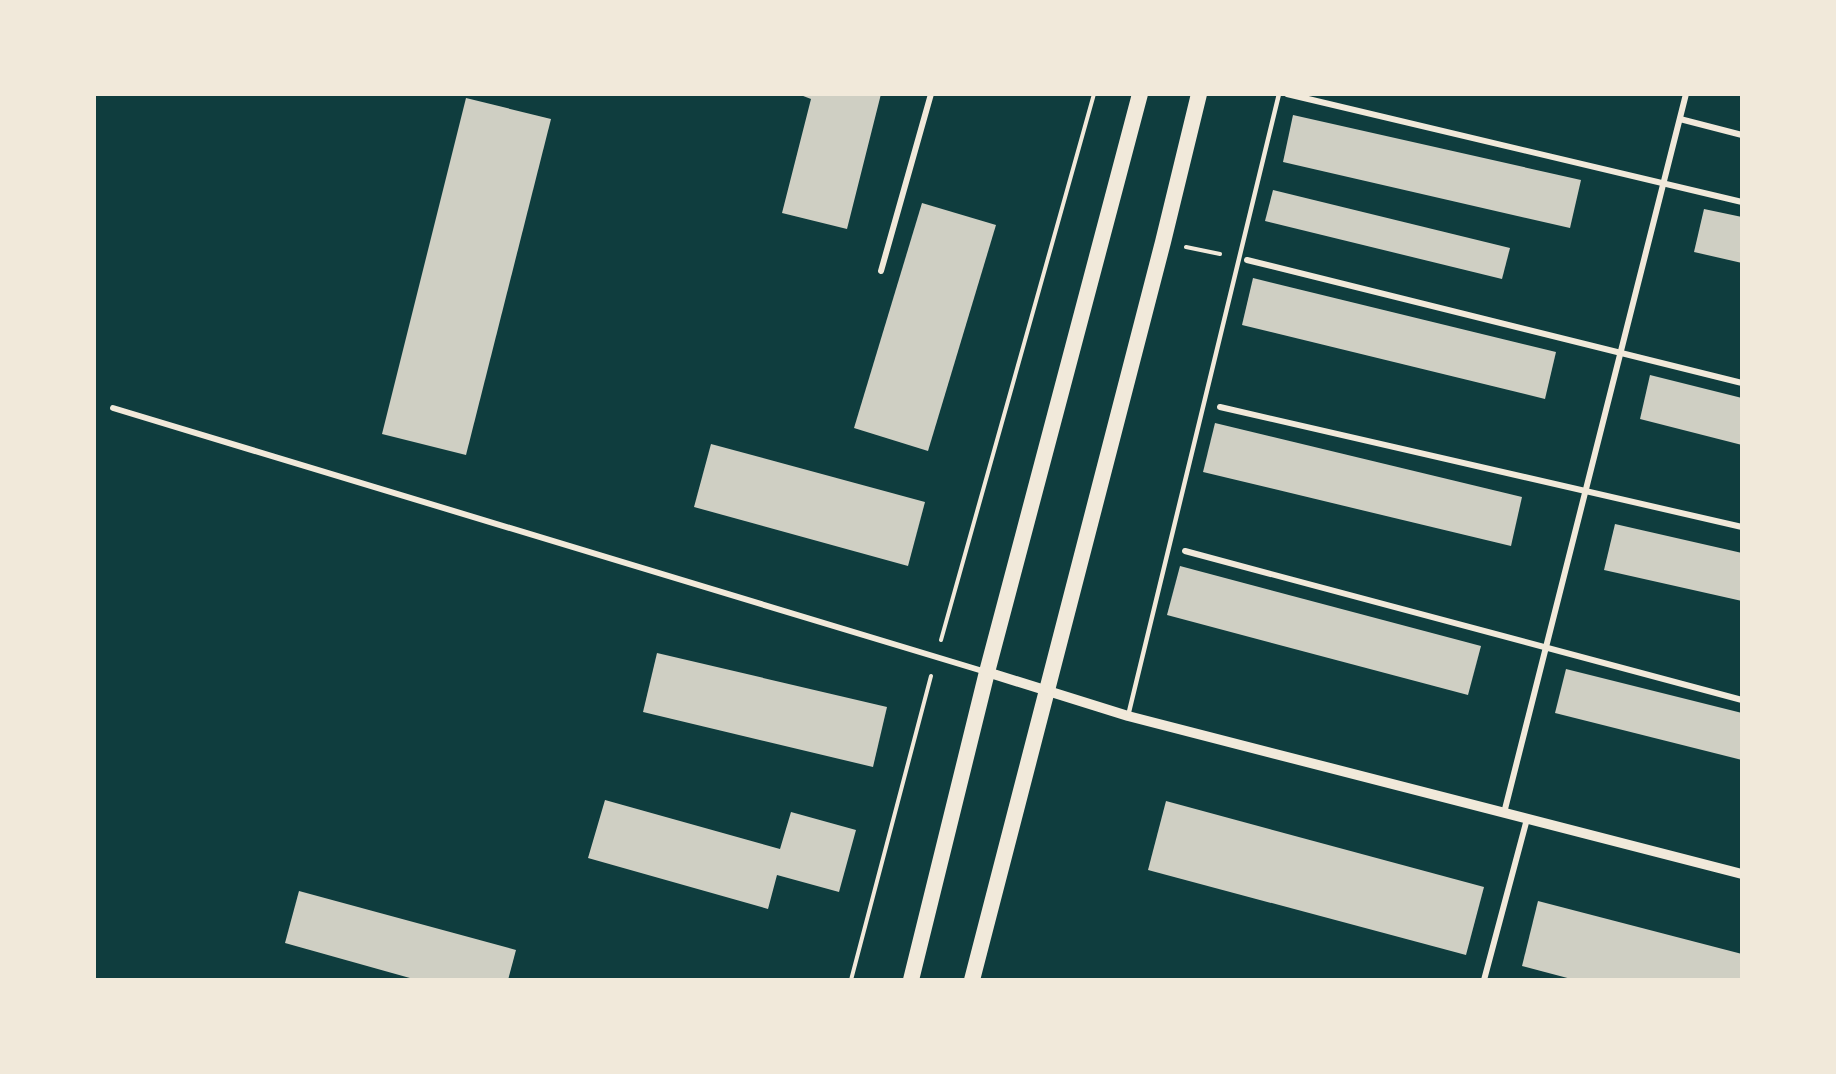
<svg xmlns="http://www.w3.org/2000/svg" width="1836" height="1074" font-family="'Varela Round',sans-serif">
<rect width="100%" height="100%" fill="#0f3d3e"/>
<g fill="#cfcfc3">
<path d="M798,94H881L847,229L782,213L811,99Z"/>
<path d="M466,98L551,119L466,455L382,434Z"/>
<path d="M1293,115L1581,180L1570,228L1283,162Z"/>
<path d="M1273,190L1510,248L1502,279L1265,221Z"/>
<path d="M922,203L996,225L928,451L854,428Z"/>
<path d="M1704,209L1742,217V263L1694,252Z"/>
<path d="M1253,278L1556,352L1545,399L1242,325Z"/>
<path d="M1650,375L1742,398V445L1640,419Z"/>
<path d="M1215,423L1522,497L1511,546L1203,472Z"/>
<path d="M711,444L925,502L908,566L694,507Z"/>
<path d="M1615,524L1742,553V601L1604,570Z"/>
<path d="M1180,566L1481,646L1468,695L1167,615Z"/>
<path d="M657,653L887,707L873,767L643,712Z"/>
<path d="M1566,669L1742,713V760L1555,713Z"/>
<path d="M605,800L780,849L791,812L856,830L839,892L777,875L768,909L588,858Z"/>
<path d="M1166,801L1484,887L1466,955L1148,870Z"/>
<path d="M299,891L516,950L508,980H417L285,943Z"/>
<path d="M1538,901L1742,954V980H1575L1522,966Z"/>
</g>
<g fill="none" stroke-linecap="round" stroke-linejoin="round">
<g stroke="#f1e9da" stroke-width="4">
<path d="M1186,247L1220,254"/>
<path d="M941,640L1094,94"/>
<path d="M851,980L931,676"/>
</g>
<path stroke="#f1e9da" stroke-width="4.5" d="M1128,716L1279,94"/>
<g stroke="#f1e9da" stroke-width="6">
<path d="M1287,94L1742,202"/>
<path d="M1680,119L1742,135"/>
<path d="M1247,260L1742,383"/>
<path d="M881,271L931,94"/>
<path d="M1220,407L1742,527"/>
<path d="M113,408L986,672"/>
<path d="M1185,551L1742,700"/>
<path d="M1504,813L1686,94"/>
<path d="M1484,980L1527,819"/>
</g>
<path stroke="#f1e9da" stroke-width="10" d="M987,672L1128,716L1742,874"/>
<g stroke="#f1e9da" stroke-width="16">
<path d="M911,980L987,672L1140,94"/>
<path d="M972,980L1163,242L1199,94"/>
</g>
</g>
<rect width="1836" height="1074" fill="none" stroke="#f1e9da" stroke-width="192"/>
</svg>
